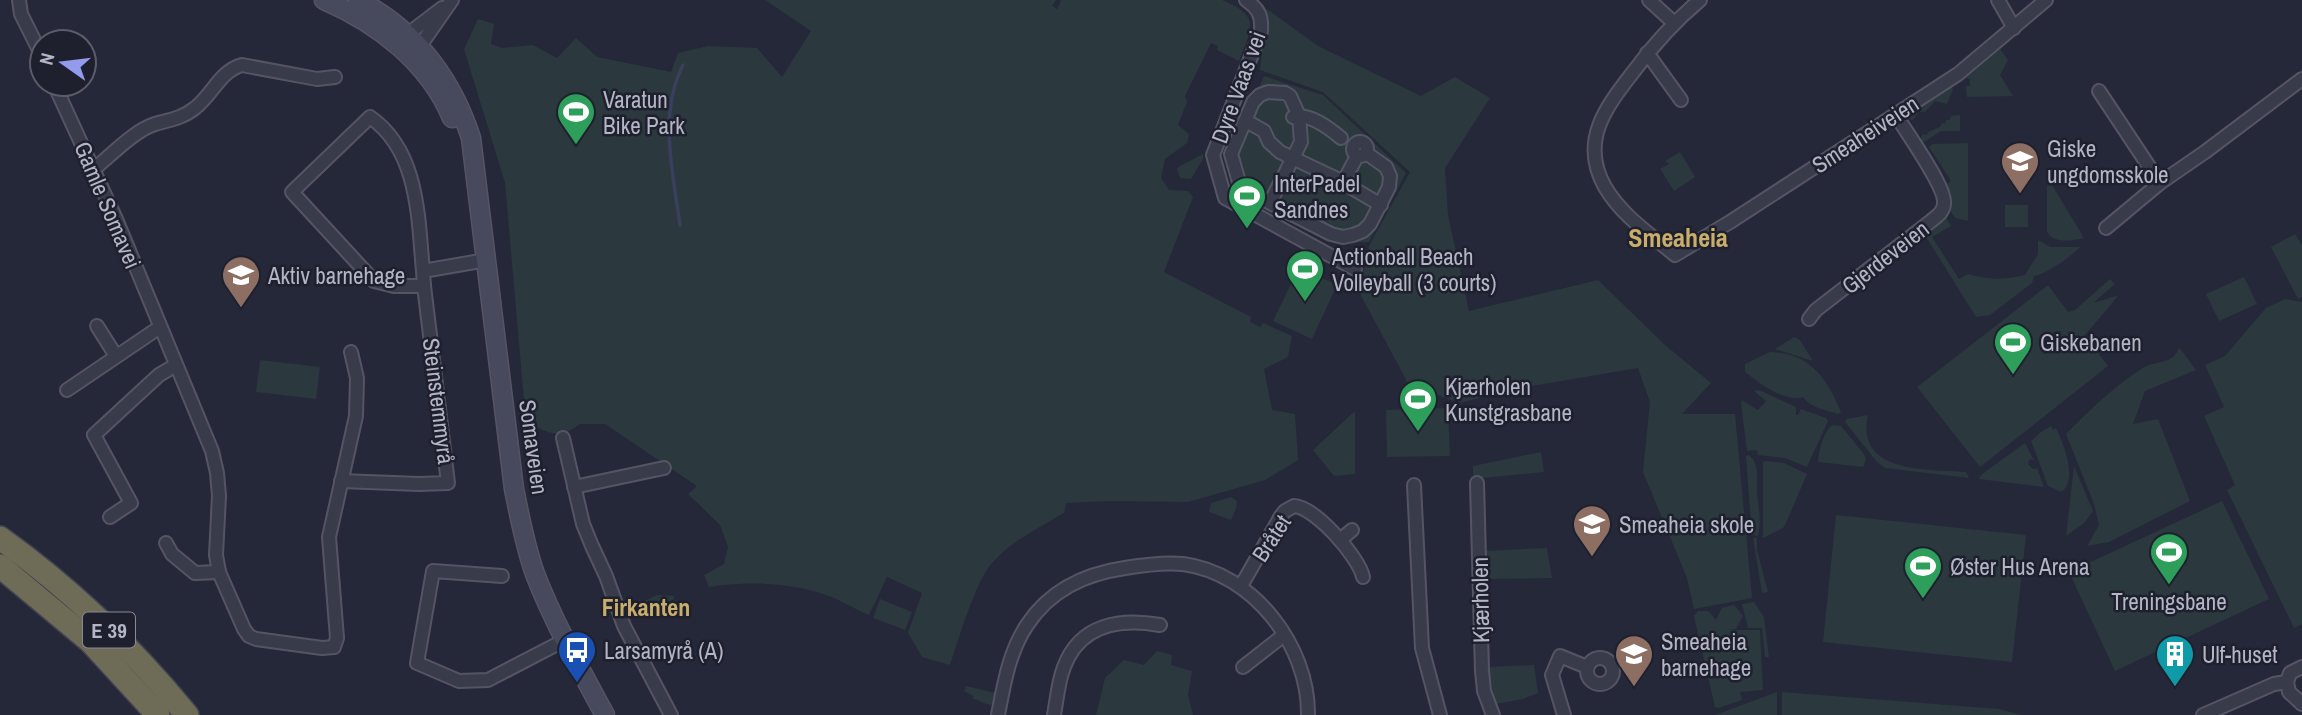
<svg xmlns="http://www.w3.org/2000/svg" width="2302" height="715" font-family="'Archivo Narrow',sans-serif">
<rect width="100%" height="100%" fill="#252838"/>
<g fill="#2b383e">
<path d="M765,0H1056L1052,6L1057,9L1061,0H1222C1261,16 1252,27 1239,61L1217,50L1218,46L1211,43L1185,96L1187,102L1178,125L1189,134L1187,143L1165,159L1161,178L1169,190L1188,191L1193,197L1164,272L1251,317L1250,322L1260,327L1263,323L1292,336L1288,357L1264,369L1272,410L1295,414L1298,460L1265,480L1188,502L1108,501L1066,503L1064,513C1039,528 1011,541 992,563C975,583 959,638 950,665L922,657L908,633L922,593L887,577L869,615C855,609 842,601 829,596C792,582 747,581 709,587L704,575L724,564L728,547L720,525L688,494L697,486L605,424H580L563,435L548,432L526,423L505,183L464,49L478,19L494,24L491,44L502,48L533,45L557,58L576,38L597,57L671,72L678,53L708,46L757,48L782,77L811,31Z"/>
<path d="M1267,9L1318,46L1421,96L1455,77L1490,98L1445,168L1448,215L1469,311L1598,280L1665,345L1711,383L1682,414H1735L1752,598L1694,609L1687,578L1643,472L1650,402L1638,368L1519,388L1460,403L1409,385L1359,292L1369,246L1410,172L1323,92L1260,70Z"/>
<path d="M2000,49L2008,60L2000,75L2013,96L1967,97L1966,86H1970V79L1966,78Z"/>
<path d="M1264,76L1323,95L1406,173L1369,242H1339L1238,189L1229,153Z"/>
<path d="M1951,87L1953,89L1947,104L1935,101L1926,111L1918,113L1913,120L1909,119L1908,123L1905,120L1908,115Z"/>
<path d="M1960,115V131H1941L1924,142L1920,140L1923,134L1927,135L1928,132L1940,127L1942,123L1945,124L1946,120H1950L1951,116Z"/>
<path d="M1968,143V221L1955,218L1948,207L1943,186L1951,181L1929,147L1933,144Z"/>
<path d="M1680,152L1695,177L1674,191L1660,169L1669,164L1665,161Z"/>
<path d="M1203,154V159L1191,179L1180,178L1177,169L1180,166Z"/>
<path d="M2052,185L2084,238C2072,241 2054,244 2047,232V186Z"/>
<rect x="2005" y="205" width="23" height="22"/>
<path d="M1945,216L1951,226L1932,237L1959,279L1968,274C1988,280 2005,280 2025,275L2038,254V240L2050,247H2080C2072,256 2047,274 2034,276L2032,283L1990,315L1976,317L1923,232Z"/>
<path d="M2295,234L2302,245V297L2298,299L2271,247Z"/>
<path d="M1299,267L1337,285L1312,339L1273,321Z"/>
<path d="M2244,277L2257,304L2219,321L2206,294Z"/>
<path d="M2110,279L2115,284L2093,303L2119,295L2085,335L2108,366L1980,467L1917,387L2048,285L2068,312L2075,310Z"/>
<path d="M2285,299L2302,302V624L2294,628L2227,490L2235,485L2204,416L2224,407L2205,365L2225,356L2266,308Z"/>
<path d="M1794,337L1800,340L1813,361L1775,349Z"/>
<path d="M2179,347L2196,370L2145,391L2133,424L2158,419L2190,501L2109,542L2087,546L2099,525L2094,504L2066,434C2090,410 2114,386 2143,368C2155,360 2174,365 2179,347Z"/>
<path d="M1770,352C1809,352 1828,379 1841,412L1838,414C1824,409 1812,409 1803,397C1785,403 1759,383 1745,372V364Z"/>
<path d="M260,360L320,367L316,399L256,392Z"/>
<path d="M1759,390L1796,407V415H1798L1801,409L1826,418L1828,421L1807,467L1785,458L1758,455L1757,450L1747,451L1741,404L1742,400L1758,410L1766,401L1754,391Z"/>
<path d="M1448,408L1450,456L1387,457L1386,410Z"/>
<path d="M1355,411V474L1334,476L1313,450Z"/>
<path d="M1868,415C1855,474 1928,469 1966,472L1969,478L1885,468L1877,462L1845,422L1847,419Z"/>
<path d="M1832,425L1841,426L1864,454L1866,459L1863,467L1818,462C1819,450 1823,433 1832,425Z"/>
<path d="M2051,426L2053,430L2056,428C2063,443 2079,480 2061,492L2048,486L2031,441L2041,432Z"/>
<path d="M2025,443L2034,460L2030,459L2028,464L2033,469L2037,468L2044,487L1979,479L1982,474Z"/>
<path d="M1541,452L1544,472L1473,479V466Z"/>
<path d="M1749,455C1761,466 1756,478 1757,492C1758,507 1762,519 1758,536L1752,535L1746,456Z"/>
<path d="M1766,461L1784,463L1807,474L1786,523L1783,528L1763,538V462Z"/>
<path d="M2074,466L2093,511L2084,523L2066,536Z"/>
<path d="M1231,497L1237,501L1236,509L1231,520L1209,512L1211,503Z"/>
<path d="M2222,501L2269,599L2115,671L2069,572Z"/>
<path d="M1836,515L2026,535L2012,662L1823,642Z"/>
<path d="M1753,538H1757V550L1768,592L1762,593Z"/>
<path d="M1547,548L1552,578L1484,579V551Z"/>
<path d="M657,595L674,596V599L655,610L651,609L639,616L634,606Z"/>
<path d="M880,599L912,612L905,630L873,618Z"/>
<path d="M1754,602L1764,617L1769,657H1765L1762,628H1748L1742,604Z"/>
<path d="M1734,605L1743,616L1736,629L1726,630H1760L1763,690L1740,692L1742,700L1718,708L1715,707L1694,616L1698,611H1708L1716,620L1722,608Z"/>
<path d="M1157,651L1172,655L1171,665L1192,671L1188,695L1193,715H1096L1105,678L1124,660L1144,665Z"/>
<path d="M1534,665L1538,693L1523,699L1496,704L1489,688L1488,667Z"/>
<path d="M966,686L996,693L993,705L986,704L972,698L974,696L964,691Z"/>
<path d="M1777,692V715H1715Z"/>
<path d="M1782,692L1999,709L2022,715H1782Z"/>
</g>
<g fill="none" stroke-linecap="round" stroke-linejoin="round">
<path stroke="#3a3f5e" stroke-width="3.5" d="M680,225C673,173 658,114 683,65"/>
<defs>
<g id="street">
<path d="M19,0L21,14L42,56"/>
<path d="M1246,0C1259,9 1262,16 1261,31L1213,155L1225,198L1355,269"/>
<path d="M1649,0L1673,22"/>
<path d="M1700,0C1675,21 1654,44 1634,71C1606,107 1579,141 1605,187C1622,216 1650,234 1675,255L1730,222L1958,74L2046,0"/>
<path d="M1998,0L2014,28"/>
<path d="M405,43L408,34L442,8"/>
<path d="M414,47L420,46L452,0"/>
<path d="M1647,53L1681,100"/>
<path d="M54,84L116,219L212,451L217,473L219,496L216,555L219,572L244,629L249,636L256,639L322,648L334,647L337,638L329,537L356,416L357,378L351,352"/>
<path d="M2099,91L2160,183"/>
<path d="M1293,117C1310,113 1329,128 1341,138"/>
<path d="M1246,121L1264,131L1269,142L1280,152L1337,179L1381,205"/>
<circle cx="1360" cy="149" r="7"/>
<path d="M93,170C110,156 135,130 155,124C169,120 183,118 195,108C213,94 220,71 242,65L317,79L335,77"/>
<path d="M1343,183L1357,156"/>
<path d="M1270,203L1301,142L1299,116L1290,96L1285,93L1268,92L1260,95L1253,102L1231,154L1239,182L1246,190L1270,203L1331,234L1343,237L1353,235L1363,231L1370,224L1389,187L1390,176L1386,167L1366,153"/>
<path d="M2106,228L2160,183L2205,152L2302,79"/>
<path d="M423,271L424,286H394L374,281L292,192L370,117C419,151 418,218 423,271L486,260"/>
<path d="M1809,319L1816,310L1931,221C1937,216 1944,212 1944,203C1946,187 1906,132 1896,115"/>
<path d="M97,326L116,356"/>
<path d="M67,390L160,327"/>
<path d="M563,438L583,524L592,546L606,576L624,626L671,715"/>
<path d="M341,481L419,484L448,483L424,286"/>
<path d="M1477,483L1482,671L1484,691L1493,715"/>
<path d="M1414,485L1422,648L1440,715"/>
<path d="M574,487L664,468"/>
<path d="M110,517L131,503L94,435L159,375L176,365"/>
<path d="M1340,540L1352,530"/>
<path d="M166,543L172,554L195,573L219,572"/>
<path d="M502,576L433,571L417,663L459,681L488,680L565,640"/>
<path d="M1241,586L1281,516L1285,511L1294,506C1315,507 1359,557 1363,577"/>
<circle cx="1600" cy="671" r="13"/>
<path d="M1243,667L1284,635"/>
<path d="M2287,682L2289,692L2302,704"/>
<path d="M2287,682L2290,673L2302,667"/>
<path d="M998,715C1004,684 1009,652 1027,625C1050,590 1084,574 1125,568C1143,565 1164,562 1183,564C1253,573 1309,646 1308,715"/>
<path d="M1054,715C1057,699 1058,682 1064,667C1080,624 1120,618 1160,625"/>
<path d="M1564,715L1552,675L1560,656L1587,667"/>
<path d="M2203,715L2274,684L2287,682"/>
</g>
<g id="secondary">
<path d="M324,0C378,23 429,63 452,118"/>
<path d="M358,0C415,30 451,77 471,138L514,489C520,518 525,546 535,574C554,623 580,669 605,715"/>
</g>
<g id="highway">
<path d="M0,538C70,588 133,649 187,715"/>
<path d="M0,566L91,642L158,715"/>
</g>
</defs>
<use href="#street" stroke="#545564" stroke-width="16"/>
<use href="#secondary" stroke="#545564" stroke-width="21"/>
<use href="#highway" stroke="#414251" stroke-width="26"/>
<use href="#street" stroke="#383b49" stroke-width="12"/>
<use href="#secondary" stroke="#47495c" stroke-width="18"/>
<use href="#highway" stroke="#6e6c56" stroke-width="23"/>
</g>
<defs>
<symbol id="stadium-pin" viewBox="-11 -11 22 30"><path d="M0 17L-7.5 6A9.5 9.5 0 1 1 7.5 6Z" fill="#2e9e5b" stroke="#1e202e"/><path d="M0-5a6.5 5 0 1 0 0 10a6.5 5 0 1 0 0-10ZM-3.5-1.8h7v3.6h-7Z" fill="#fff"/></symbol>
<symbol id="school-pin" viewBox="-11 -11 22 30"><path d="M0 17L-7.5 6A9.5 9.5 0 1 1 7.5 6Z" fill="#8d6e63" stroke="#1e202e"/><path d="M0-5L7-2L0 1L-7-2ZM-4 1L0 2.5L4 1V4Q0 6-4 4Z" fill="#fff"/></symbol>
<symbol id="bus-pin" viewBox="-11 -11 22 30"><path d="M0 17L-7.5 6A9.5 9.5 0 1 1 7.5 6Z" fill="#1a4fb4" stroke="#1e202e"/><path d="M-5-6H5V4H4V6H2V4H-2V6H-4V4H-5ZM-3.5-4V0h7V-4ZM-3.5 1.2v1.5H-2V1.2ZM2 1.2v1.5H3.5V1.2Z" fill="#fff"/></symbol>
<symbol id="building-pin" viewBox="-11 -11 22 30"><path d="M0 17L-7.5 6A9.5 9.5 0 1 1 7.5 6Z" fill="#0f9aa8" stroke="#1e202e"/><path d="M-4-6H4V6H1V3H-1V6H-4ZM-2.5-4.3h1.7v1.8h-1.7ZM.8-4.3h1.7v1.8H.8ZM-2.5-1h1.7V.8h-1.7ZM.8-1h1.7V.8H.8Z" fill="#fff"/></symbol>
</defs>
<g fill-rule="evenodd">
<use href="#stadium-pin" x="554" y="90" width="44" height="60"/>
<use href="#school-pin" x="1998" y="139" width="44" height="60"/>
<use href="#stadium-pin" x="1225" y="174" width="44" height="60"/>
<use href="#stadium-pin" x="1283" y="247" width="44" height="60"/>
<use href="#school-pin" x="219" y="253" width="44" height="60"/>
<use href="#stadium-pin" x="1991" y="320" width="44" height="60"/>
<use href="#stadium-pin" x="1396" y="377" width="44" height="60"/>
<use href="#school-pin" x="1570" y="502" width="44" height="60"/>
<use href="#stadium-pin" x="2147" y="530" width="44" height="60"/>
<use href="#stadium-pin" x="1901" y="544" width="44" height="60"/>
<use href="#bus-pin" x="555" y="628" width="44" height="60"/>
<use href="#school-pin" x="1612" y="632" width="44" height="60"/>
<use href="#building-pin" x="2153" y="632" width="44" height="60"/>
</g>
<g text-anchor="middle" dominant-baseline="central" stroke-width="5" stroke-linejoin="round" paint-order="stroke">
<rect fill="#1e202e" stroke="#878898" stroke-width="2" x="83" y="612.5" width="52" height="35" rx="5"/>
<g font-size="21" font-weight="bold" fill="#b4b5c5">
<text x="109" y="630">E 39</text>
</g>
<g font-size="23" fill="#b4b5c5" stroke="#1e202e">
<text transform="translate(1238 87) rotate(-70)">Dyre Vaas vei</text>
<text transform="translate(1865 134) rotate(-33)">Smeaheiveien</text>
<text transform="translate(108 205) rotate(67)">Gamle Somavei</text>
<text transform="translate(1885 257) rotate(-38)">Gjerdeveien</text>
<text transform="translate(439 401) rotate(83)">Steinstemmyrå</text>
<text transform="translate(534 447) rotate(82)">Somaveien</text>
<text transform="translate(1271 538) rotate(-57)">Bråtet</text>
<text transform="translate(1480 600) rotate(-91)">Kjærholen</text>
</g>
<g font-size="23" fill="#b4b5c5" stroke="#1e202e" text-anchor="start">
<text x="603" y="99">Varatun<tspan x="603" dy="26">Bike Park</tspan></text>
<text x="2047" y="148">Giske<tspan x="2047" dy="26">ungdomsskole</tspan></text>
<text x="1274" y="183">InterPadel<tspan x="1274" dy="26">Sandnes</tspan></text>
<text x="1332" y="256">Actionball Beach<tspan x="1332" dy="26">Volleyball (3 courts)</tspan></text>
<text x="268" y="275">Aktiv barnehage</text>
<text x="2040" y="342">Giskebanen</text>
<text x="1445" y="386">Kjærholen<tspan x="1445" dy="26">Kunstgrasbane</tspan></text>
<text x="1619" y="524">Smeaheia skole</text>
<text x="1950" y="566">Øster Hus Arena</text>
<text x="2169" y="601" text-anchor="middle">Treningsbane</text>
<text x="1661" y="641">Smeaheia<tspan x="1661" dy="26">barnehage</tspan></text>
<text x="604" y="650">Larsamyrå (A)</text>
<text x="2202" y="654">Ulf-huset</text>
</g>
<g font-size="24" font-weight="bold" fill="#c8ad6c" stroke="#1e202e">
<text x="646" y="607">Firkanten</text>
</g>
<g font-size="26" font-weight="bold" fill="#c8ad6c" stroke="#1e202e">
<text x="1678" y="237">Smeaheia</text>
</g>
</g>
<g transform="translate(63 63) rotate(284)"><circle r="33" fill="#1e202e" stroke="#5a5c6a" stroke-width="2"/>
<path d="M0-5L12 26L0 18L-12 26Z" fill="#929bec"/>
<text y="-10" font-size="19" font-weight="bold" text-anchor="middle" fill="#b4b5c5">N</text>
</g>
</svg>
